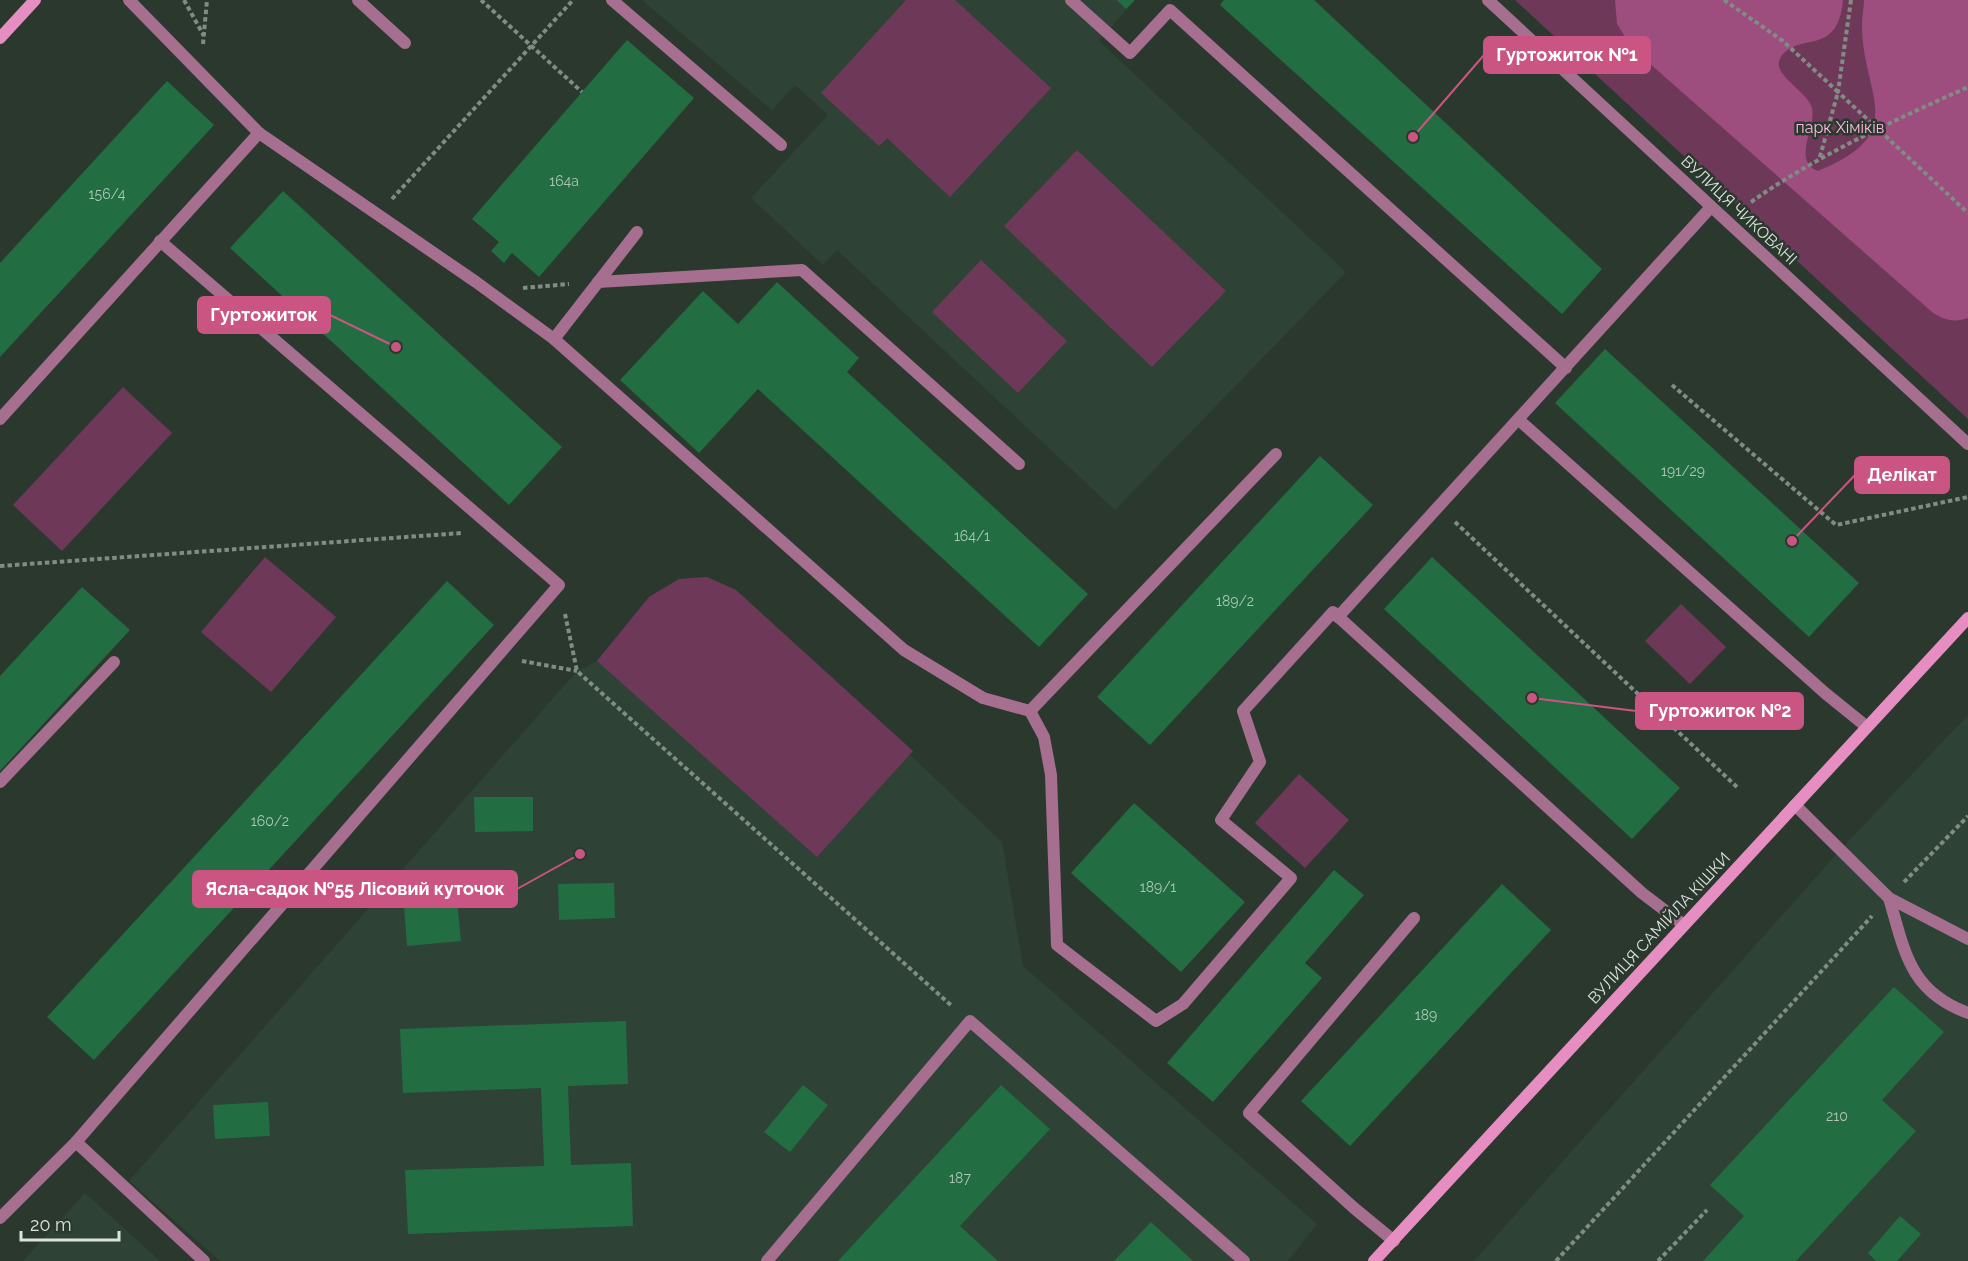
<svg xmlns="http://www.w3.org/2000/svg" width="1968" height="1261" font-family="Raleway,sans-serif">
<rect width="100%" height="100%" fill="#2a382e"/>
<g fill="#2e4335">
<path d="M642,0H1135L1099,41L1346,272L1115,510L837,250L823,265L751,198L828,115L795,85L772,110Z"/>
<path d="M707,577L736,590L1002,842L1023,966L1317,1224L1288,1261H220L129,1181L577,671L597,661L649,597L679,579Z"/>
<path d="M1968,715V1261H1474L1841,849Z"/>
<path d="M85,1193L160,1261H23Z"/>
</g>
<g fill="#6e3959">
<path d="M906,0H955L1051,88L950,197L887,138L879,146L821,93Z"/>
<path d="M1515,0H1968V419Z"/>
<path d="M1077,150L1226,291L1152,367L1004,226Z"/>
<path d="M981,260L1067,341L1018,393L932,312Z"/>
<path d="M123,387L172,433L62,551L13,505Z"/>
<path d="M265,557L336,617L271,692L201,632Z"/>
<path d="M707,577L736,590L913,751L817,857L597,661L649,597L679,579Z"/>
<path d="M1681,604L1726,647L1690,684L1645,641Z"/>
<path d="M1299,774L1349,820L1305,868L1255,823Z"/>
</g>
<path fill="#9e4d7f" d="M1615,0H1843C1838,58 1798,31 1781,57C1769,74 1808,91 1812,108C1817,127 1791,161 1818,171C1913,132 1861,95 1862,23C1862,16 1864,8 1864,0H1968V318C1954,323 1944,320 1932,312L1632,48L1617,24Z"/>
<g fill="#236d43">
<path d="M1117,0H1135L1126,9Z"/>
<path d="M1224,0H1314L1602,269L1562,314L1220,5Z"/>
<path d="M627,40L694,98L539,277L512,253L504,263L491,251L499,242L472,219Z"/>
<path d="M167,81L214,125L0,357V263Z"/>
<path d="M283,191L562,447L509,505L230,248Z"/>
<path d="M777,282L859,358L847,372L1088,594L1039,647L758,389L699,453L620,380L703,291L738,324Z"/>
<path d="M1605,349L1859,583L1809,637L1555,403Z"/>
<path d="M1320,456L1373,505L1150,745L1097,697Z"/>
<path d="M1432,557L1680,788L1632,839L1384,609Z"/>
<path d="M447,581L494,625L94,1060L47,1017Z"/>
<path d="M82,587L130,630L0,771V676Z"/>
<path d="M474,797H533V831L475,832Z"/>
<path d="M1134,803L1245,902L1181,972L1071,873Z"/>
<path d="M1334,870L1364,895L1305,963L1322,978L1213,1102L1167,1063Z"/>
<path d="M614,883L615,918L559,920L558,884Z"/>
<path d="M1502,884L1551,930L1350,1146L1301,1101Z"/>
<path d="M457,901L461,941L407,946L404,906Z"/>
<path d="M1894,987L1944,1032L1882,1100L1916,1131L1796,1261H1703L1744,1216L1710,1185Z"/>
<path d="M626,1021L628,1084L568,1086L571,1165L631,1163L633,1226L408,1234L405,1170L544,1166L541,1088L403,1093L400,1029Z"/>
<path d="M803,1085L828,1105L790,1152L764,1132Z"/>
<path d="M1001,1085L1050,1129L960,1226L998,1261H838Z"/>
<path d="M268,1102L270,1136L215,1139L213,1105Z"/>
<path d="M1900,1216L1921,1234L1897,1261H1876L1868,1253Z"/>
<path d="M1151,1222L1193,1261H1114Z"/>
</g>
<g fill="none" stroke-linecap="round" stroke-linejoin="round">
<g stroke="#818c84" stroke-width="4" stroke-dasharray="4.5 3" stroke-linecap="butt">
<path d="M184,0L204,36"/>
<path d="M481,0L582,92"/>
<path d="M1724,0L1783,41L1838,92L1819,160"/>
<path d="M1851,0L1838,92L1968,213"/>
<path d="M203,44L207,0"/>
<path d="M392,199L573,0"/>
<path d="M1751,202C1818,155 1893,121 1968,87"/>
<path d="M523,288L569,284"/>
<path d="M1672,385L1836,525L1968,497"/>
<path d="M1455,522L1738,788"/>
<path d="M0,566L462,533"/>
<path d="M565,614L577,671L953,1007"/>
<path d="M522,661L577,671"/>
<path d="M1904,882L1968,816"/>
<path d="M1556,1261L1872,916"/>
<path d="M1658,1261L1707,1210"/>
</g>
<g stroke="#a66e8f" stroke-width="12">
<path d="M129,0L259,133L476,282L554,339L637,232"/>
<path d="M358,0L405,43"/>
<path d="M612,0L781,145"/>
<path d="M1071,0L1130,53L1170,10L1566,368"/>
<path d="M160,241L559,585L76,1142L204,1261"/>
<path d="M598,282L802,270L1019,464"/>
<path d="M554,339L904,650L983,698L1030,711L1044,737L1051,775L1057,945L1156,1021L1183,1004L1291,878L1221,820L1260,762L1243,711L1333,612L1642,893L1684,925"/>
<path d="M0,419L259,133"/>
<path d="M1519,420L1825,693L1867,727"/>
<path d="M1338,617L1711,207"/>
<path d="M1030,711L1276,454"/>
<path d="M0,782L114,662"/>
<path d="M1795,805L1889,898L1968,939"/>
<path d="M1889,898C1905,952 1909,991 1968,1013"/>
<path d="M0,1218L76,1142"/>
<path d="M1394,1241L1354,1208L1249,1113L1414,918"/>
<path d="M767,1261L970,1021L1244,1261"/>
</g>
<path stroke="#a66e8f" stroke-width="12" d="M1488,0L1968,444"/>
<g stroke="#e68ec2" stroke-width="12">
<path d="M0,38L35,0"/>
<path d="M1374,1261L1968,618"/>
</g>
</g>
<g text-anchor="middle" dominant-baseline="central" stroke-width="5" stroke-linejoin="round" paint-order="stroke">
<g font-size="14" fill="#adc6b6">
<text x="564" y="181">164а</text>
<text x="107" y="194">156/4</text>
<text x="1683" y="471">191/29</text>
<text x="972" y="536">164/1</text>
<text x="1235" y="601">189/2</text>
<text x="270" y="821">160/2</text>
<text x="1158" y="887">189/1</text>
<text x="1426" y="1015">189</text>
<text x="1837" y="1116">210</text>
<text x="960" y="1178">187</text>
</g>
<g font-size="16" fill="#fdb9e0" stroke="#2a382e">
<text x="1840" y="127">парк Хіміків</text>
</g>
<g font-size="16" fill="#dbe3dd" stroke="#2a382e">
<text transform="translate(1739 210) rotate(43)">ВУЛИЦЯ ЧИКОВАНІ</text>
<text transform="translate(1659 928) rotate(-47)">ВУЛИЦЯ САМІЙЛА КІШКИ</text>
</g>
</g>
<path fill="none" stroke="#ca5582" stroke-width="2" d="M1413 137L1484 55M396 347L330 315M1792 541L1855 475M1532 698L1636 711M580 854L517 889"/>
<g fill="#ca5582" stroke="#2a382e" stroke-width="2">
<circle cx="1413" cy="137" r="6"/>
<circle cx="396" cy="347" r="6"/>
<circle cx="1792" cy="541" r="6"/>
<circle cx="1532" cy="698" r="6"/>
<circle cx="580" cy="854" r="6"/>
</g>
<g fill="#ca5582" stroke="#ca5582" stroke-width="2">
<rect x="1484" y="37" width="166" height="36" rx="6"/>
<rect x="198" y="297" width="132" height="36" rx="6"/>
<rect x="1855" y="457" width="94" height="36" rx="6"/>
<rect x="1636" y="693" width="167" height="36" rx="6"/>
<rect x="193" y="871" width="324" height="36" rx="6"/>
</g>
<g font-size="18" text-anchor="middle" font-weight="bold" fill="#fff">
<text x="1567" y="61">Гуртожиток №1</text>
<text x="264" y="321">Гуртожиток</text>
<text x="1902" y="481">Делікат</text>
<text x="1720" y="717">Гуртожиток №2</text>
<text x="355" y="895">Ясла-садок №55 Лісовий куточок</text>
</g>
<path d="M21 1231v9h98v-9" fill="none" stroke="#dbe3dd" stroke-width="3"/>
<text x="30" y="1231" font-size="18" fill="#dbe3dd" stroke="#2a382e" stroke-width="4.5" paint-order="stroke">20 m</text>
</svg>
